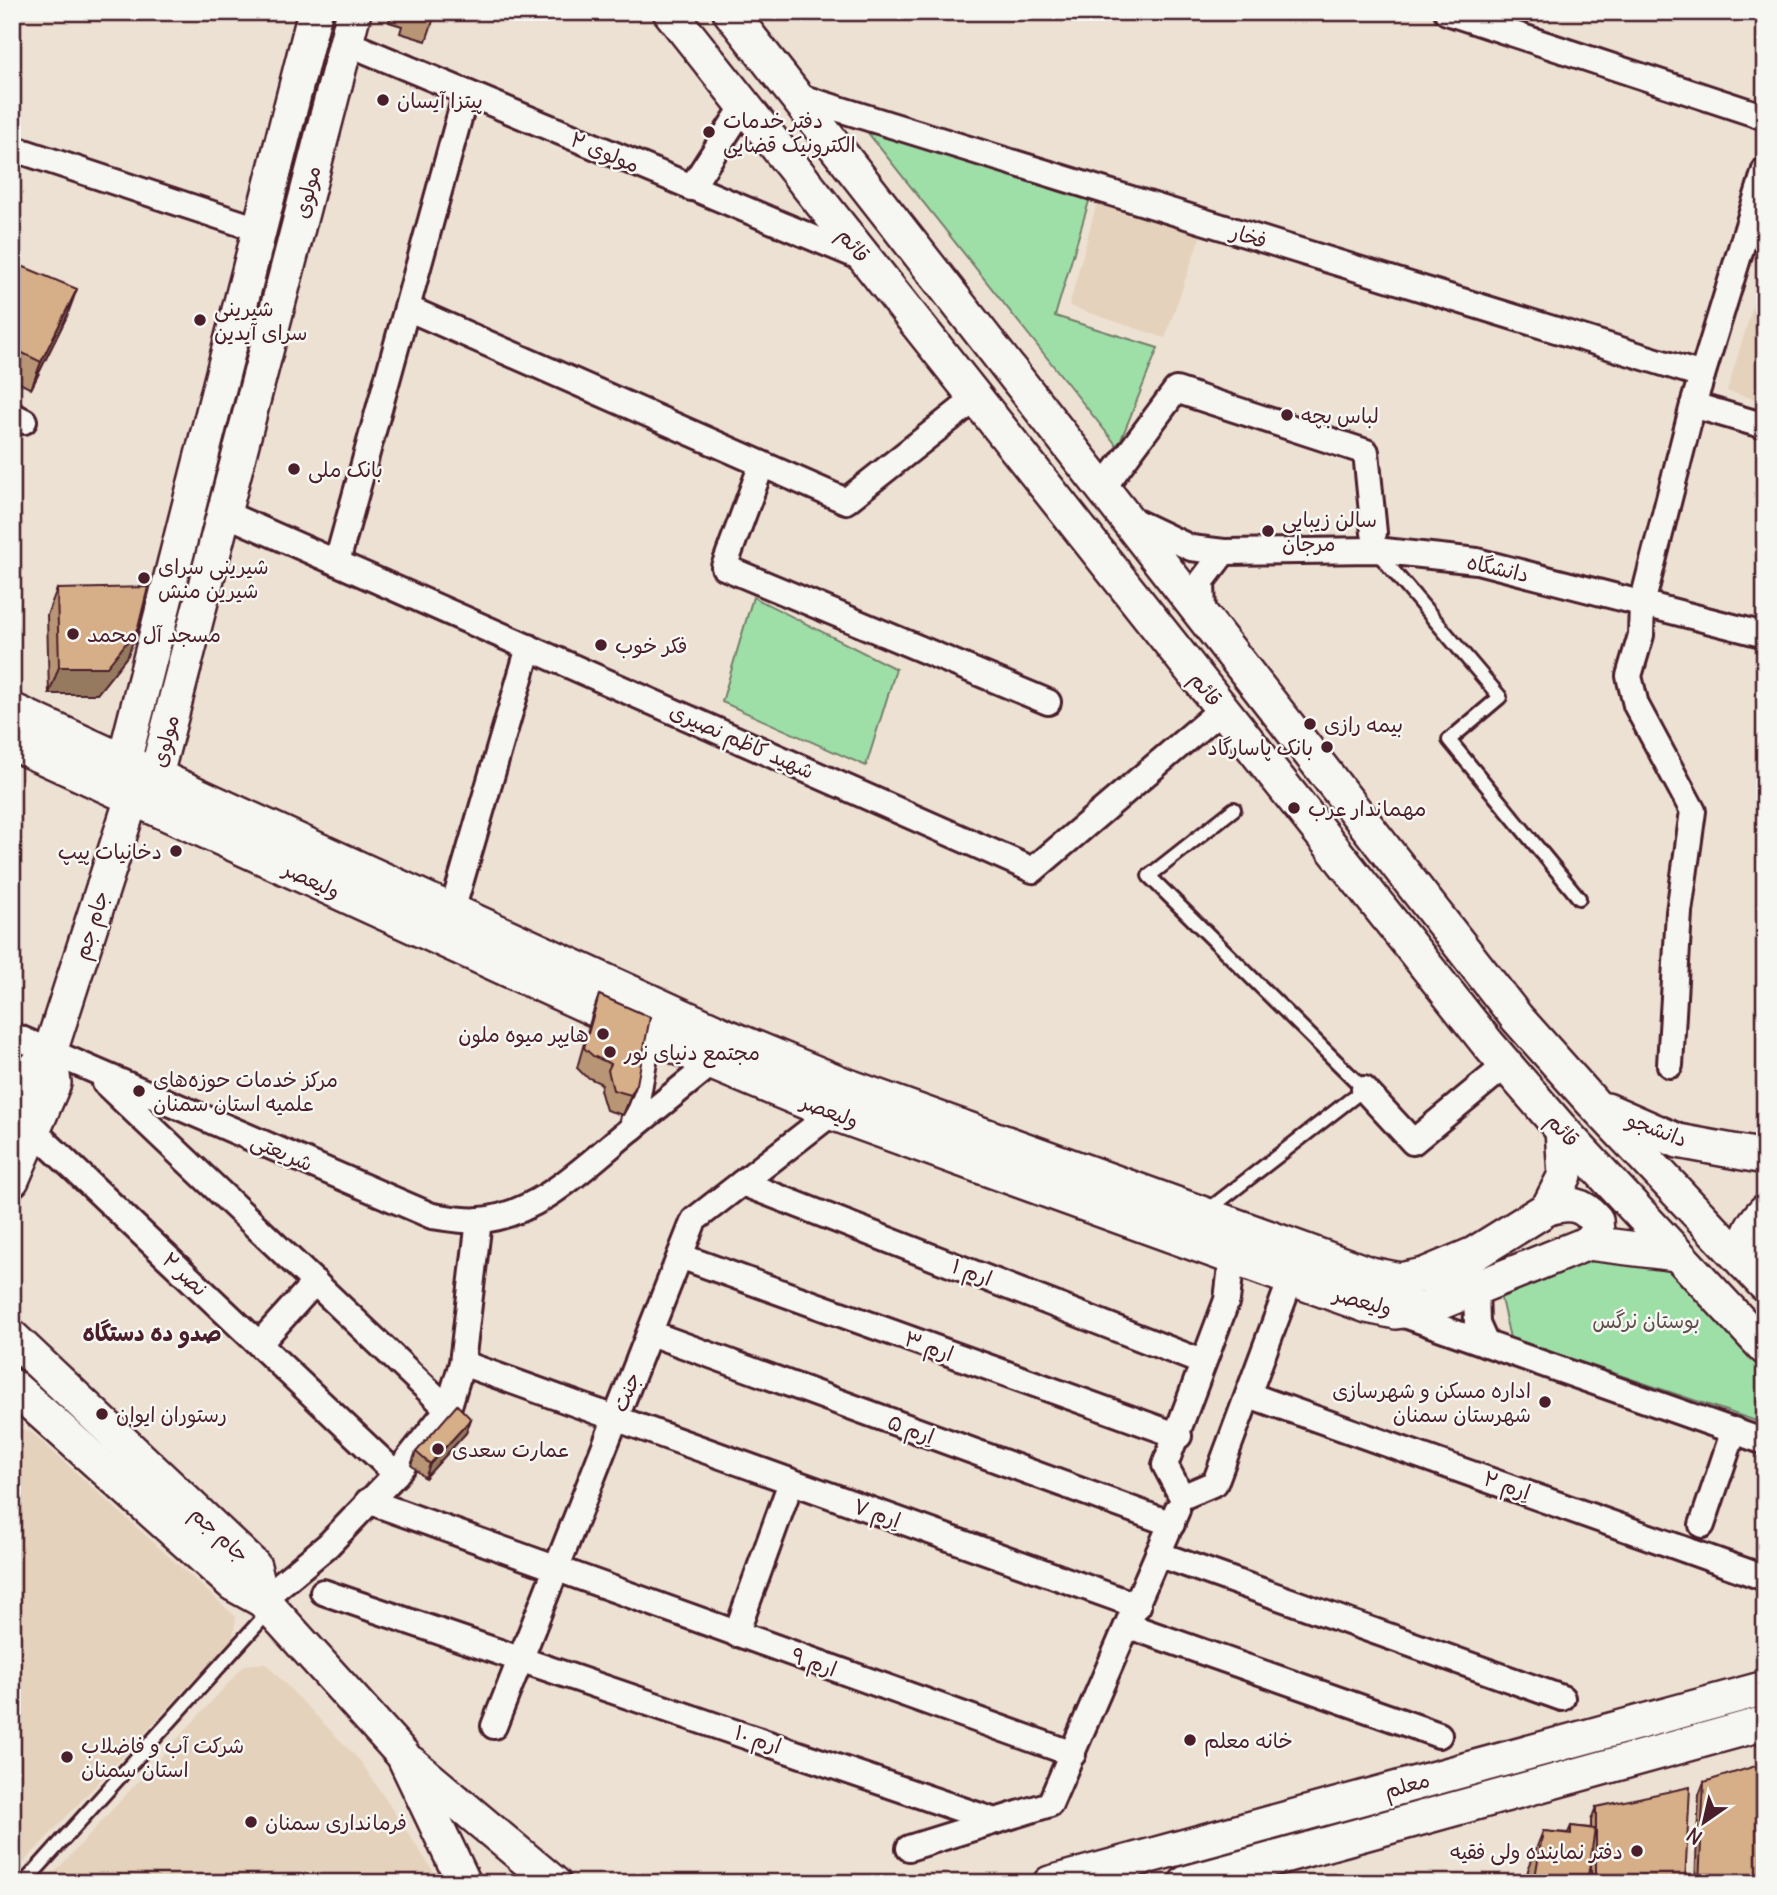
<svg xmlns="http://www.w3.org/2000/svg" width="1777" height="1895" font-family="Delius,'Playpen Sans Arabic',sans-serif">
<rect width="100%" height="100%" fill="#ece1d2"/>
<filter id="ink" filterUnits="userSpaceOnUse"><feTurbulence type="fractalNoise" baseFrequency=".0143" numOctaves="2"/><feDisplacementMap in="SourceGraphic" scale="14" xChannelSelector="R" yChannelSelector="G"/><feConvolveMatrix kernelMatrix="1 2 1 2 8 2 1 2 1" color-interpolation-filters="sRGB"/></filter>
<g filter="url(#ink)">
<g fill="#e5d2bc">
<path d="M1099,195L1204,226L1165,338L1069,306Z"/>
<path d="M1765,266V402L1727,391Z"/>
<path d="M12,1426L31,1432L236,1617L233,1638L12,1875Z"/>
<path d="M265,1663L361,1762L441,1883H45L245,1665Z"/>
</g>
<g fill="#9edfa8" stroke="#747f6a" stroke-width="2">
<path d="M861,124L1092,191L1055,316L1158,348L1118,447Z"/>
<path d="M753,597L896,669L866,766L722,702Z"/>
<path d="M1616,1250L1669,1261L1765,1355V1424L1510,1338L1499,1290Z"/>
</g>
<g fill="none" stroke-linecap="round" stroke-linejoin="round">
<defs>
<g id="lane">
<path d="M1378,553L1500,697L1449,740L1579,898"/>
<path d="M1208,1210L1364,1089L1149,876L1234,809"/>
<path d="M24,1883L271,1609"/>
</g>
<g id="street">
<path d="M1447,12L1765,117"/>
<path d="M345,42L864,259"/>
<path d="M797,96L1702,375"/>
<path d="M12,148L261,230"/>
<path d="M691,188L744,106"/>
<path d="M407,308L846,501L976,398"/>
<path d="M1693,405L1765,426"/>
<path d="M12,415L24,421"/>
<path d="M762,464L724,567L1048,702"/>
<path d="M1103,488L1176,390L1366,452L1374,533"/>
<path d="M224,513L1033,870L1222,709"/>
<path d="M1130,519L1191,548L1224,552L1202,581L1203,616"/>
<path d="M1224,552L1375,550L1477,561L1765,635"/>
<path d="M337,562L466,93"/>
<path d="M452,911L529,647"/>
<path d="M649,1034L632,1128L712,1063"/>
<path d="M12,1035L432,1216C448,1218 466,1222 481,1220C541,1214 587,1164 632,1128"/>
<path d="M1670,1065L1679,912L1693,811L1636,705L1629,676L1641,635L1642,604L1693,405L1765,170"/>
<path d="M105,1083L448,1409"/>
<path d="M1364,1089L1413,1142L1506,1065"/>
<path d="M35,1132L396,1474"/>
<path d="M742,1183L1202,1362"/>
<path d="M680,1256L1179,1436"/>
<path d="M1232,1258L1227,1300L1165,1465L1182,1497L1215,1483L1291,1279"/>
<path d="M1476,1288L1477,1324L1486,1344"/>
<path d="M1399,1313L1765,1442"/>
<path d="M650,1333L1172,1524"/>
<path d="M259,1344L315,1282"/>
<path d="M462,1363L1138,1606"/>
<path d="M1249,1395L1765,1578"/>
<path d="M368,1501L1073,1754"/>
<path d="M1702,1525L1734,1430"/>
<path d="M1158,1554L1562,1698"/>
<path d="M323,1592L995,1821"/>
<path d="M262,1600L328,1545L396,1474L448,1409L462,1363L479,1220"/>
<path d="M1129,1626L1439,1735"/>
<path d="M736,1634L791,1482"/>
<path d="M494,1726L694,1220L832,1113"/>
<path d="M909,1848L1050,1804L1177,1510"/>
</g>
<g id="secondary">
<path d="M670,12L1488,1044L1562,1130L1765,1348"/>
<path d="M730,12L1517,1018L1593,1103L1765,1285"/>
<path d="M12,710L724,1035L843,1084L1370,1274L1400,1280L1424,1275L1474,1254L1548,1208L1565,1175L1562,1130"/>
<path d="M12,743L712,1063L832,1113L1367,1306L1396,1312L1427,1308L1588,1243L1677,1254"/>
<path d="M128,780L124,761L315,12"/>
<path d="M1607,1110L1678,1141L1765,1157"/>
<path d="M12,1114L31,1072L50,1052"/>
<path d="M12,1180L54,1083L50,1052L132,798L156,775L354,12"/>
<path d="M1548,1208C1568,1202 1582,1203 1596,1220L1597,1233L1588,1243"/>
<path d="M1744,1263C1745,1241 1749,1227 1765,1211"/>
<path d="M12,1337L254,1566L262,1600"/>
<path d="M12,1386L233,1584L262,1600L271,1609L403,1755L464,1883"/>
<path d="M411,1763L554,1883"/>
<path d="M1050,1883L1765,1688"/>
<path d="M1186,1883L1765,1723"/>
</g>
</defs>
<use href="#lane" stroke="#4a1f2b" stroke-width="18"/>
<use href="#street" stroke="#4a1f2b" stroke-width="30"/>
<use href="#secondary" stroke="#4a1f2b" stroke-width="38"/>
<use href="#lane" stroke="#f6f6f2" stroke-width="12"/>
<use href="#street" stroke="#f6f6f2" stroke-width="24"/>
<use href="#secondary" stroke="#f6f6f2" stroke-width="33"/>
</g>
<g fill="#b89675" stroke="#4a1f2b" stroke-width="2">
<path d="M392,12H436L426,41L400,33L402,26L389,22Z"/>
<path d="M12,262L67,316L31,389L12,379Z"/>
<path d="M57,589L128,655L97,694H49L47,615Z"/>
<path d="M599,995L650,1017L629,1104L623,1115L606,1110L600,1090L602,1084L585,1076L577,1068L592,1015Z"/>
<path d="M471,1419L466,1433L425,1478L411,1465L416,1452Z"/>
<path d="M1704,1782L1765,1883H1695L1699,1795Z"/>
<path d="M1596,1807L1685,1883H1591V1855L1587,1883H1526L1528,1870L1543,1831L1568,1833L1571,1826L1591,1828V1820Z"/>
</g>
<g fill="#967a5f" stroke="#4a1f2b" stroke-width="2">
<path d="M77,289L67,316L31,389L41,362Z"/>
<path d="M138,628L128,655L97,694H49L59,667Z"/>
<path d="M637,1084L629,1104L623,1115L631,1095Z"/>
<path d="M471,1419L466,1433L425,1478L430,1464Z"/>
</g>
<g fill="#d6af88" stroke="#4a1f2b" stroke-width="2">
<path d="M12,262L77,289L41,362L12,348Z"/>
<path d="M148,587L138,628L107,667H59L57,589Z"/>
<path d="M599,995L650,1017L637,1084L631,1095L613,1090L608,1070L611,1064L593,1056L584,1048Z"/>
<path d="M457,1405L471,1419L430,1464L416,1452Z"/>
<path d="M1765,1763V1883H1699L1704,1782Z"/>
<path d="M1690,1787L1685,1883H1596V1807Z"/>
<path d="M1571,1826L1595,1829L1587,1883H1534L1543,1831L1571,1834Z"/>
</g>
</g>
<g fill="#4a1f2b" stroke="#f6f6f2" stroke-width="2.5">
<circle cx="383" cy="100" r="7"/>
<circle cx="709" cy="132" r="7"/>
<circle cx="200" cy="320" r="7"/>
<circle cx="1287" cy="415" r="7"/>
<circle cx="294" cy="469" r="7"/>
<circle cx="1268" cy="531" r="7"/>
<circle cx="144" cy="578" r="7"/>
<circle cx="73" cy="634" r="7"/>
<circle cx="601" cy="645" r="7"/>
<circle cx="1310" cy="724" r="7"/>
<circle cx="1327" cy="747" r="7"/>
<circle cx="1294" cy="808" r="7"/>
<circle cx="176" cy="851" r="7"/>
<circle cx="603" cy="1034" r="7"/>
<circle cx="610" cy="1052" r="7"/>
<circle cx="139" cy="1091" r="7"/>
<circle cx="1545" cy="1402" r="7"/>
<circle cx="102" cy="1414" r="7"/>
<circle cx="438" cy="1449" r="7"/>
<circle cx="1190" cy="1740" r="7"/>
<circle cx="67" cy="1757" r="7"/>
<circle cx="251" cy="1822" r="7"/>
<circle cx="1637" cy="1851" r="7"/>
</g>
<g text-anchor="middle" dominant-baseline="central" stroke-width="5" stroke-linejoin="round" paint-order="stroke">
<g font-size="21" fill="#4a1f2b" stroke="#f6f6f2" text-anchor="start">
<text x="397" y="100">پیتزا آیسان</text>
<text x="723" y="120">دفتر خدمات<tspan x="723" dy="24">الکترونیک قضایی</tspan></text>
<text x="214" y="308">شیرینی<tspan x="214" dy="24">سرای آیدین</tspan></text>
<text x="1301" y="415">لباس بچه</text>
<text x="308" y="469">بانک ملی</text>
<text x="1282" y="519">سالن زیبایی<tspan x="1282" dy="24">مرجان</tspan></text>
<text x="158" y="566">شیرینی سرای<tspan x="158" dy="24">شیرین منش</tspan></text>
<text x="87" y="634">مسجد آل محمد</text>
<text x="615" y="645">فکر خوب</text>
<text x="1324" y="724">بیمه رازی</text>
<text x="1313" y="747" text-anchor="end">بانک پاسارگاد</text>
<text x="1308" y="808">مهماندار عرب</text>
<text x="162" y="851" text-anchor="end">دخانیات پیپ</text>
<text x="589" y="1034" text-anchor="end">هایپر میوه ملون</text>
<text x="624" y="1052">مجتمع دنیای نور</text>
<text x="153" y="1079">مرکز خدمات حوزه‌های<tspan x="153" dy="24">علمیه استان سمنان</tspan></text>
<text x="1531" y="1390" text-anchor="end">اداره مسکن و شهرسازی<tspan x="1531" dy="24">شهرستان سمنان</tspan></text>
<text x="116" y="1414">رستوران ایوان</text>
<text x="452" y="1449">عمارت سعدی</text>
<text x="1204" y="1740">خانه معلم</text>
<text x="81" y="1745">شرکت آب و فاضلاب<tspan x="81" dy="24">استان سمنان</tspan></text>
<text x="265" y="1822">فرمانداری سمنان</text>
<text x="1623" y="1851" text-anchor="end">دفتر نماینده ولی فقیه</text>
</g>
<g font-size="21" fill="#4a1f2b" stroke="#f6f6f2">
<text transform="translate(605 152) rotate(23)">مولوی ۲</text>
<text transform="translate(307 192) rotate(-76)">مولوی</text>
<text transform="translate(1249 236) rotate(17)">فخار</text>
<text transform="translate(854 245) rotate(52)">قائم</text>
<text transform="translate(1498 568) rotate(13)">دانشگاه</text>
<text transform="translate(1206 689) rotate(52)">قائم</text>
<text transform="translate(165 741) rotate(-75)">مولوی</text>
<text transform="translate(742 741) rotate(24)">شهید کاظم نصیری</text>
<text transform="translate(312 880) rotate(25)">ولیعصر</text>
<text transform="translate(91 925) rotate(-72)">جام جم</text>
<text transform="translate(830 1111) rotate(21)">ولیعصر</text>
<text transform="translate(1657 1129) rotate(21)">دانشجو</text>
<text transform="translate(1563 1130) rotate(48)">قائم</text>
<text transform="translate(282 1152) rotate(23)">شریعتی</text>
<text transform="translate(972 1272) rotate(21)">ارم ۱</text>
<text transform="translate(185 1274) rotate(43)">نصر ۲</text>
<text transform="translate(1363 1301) rotate(15)">ولیعصر</text>
<text transform="translate(929 1346) rotate(20)">ارم ۳</text>
<text transform="translate(626 1392) rotate(-68)">جنت</text>
<text transform="translate(911 1429) rotate(20)">اِرم ۵</text>
<text transform="translate(1507 1485) rotate(19)">اِرم ۲</text>
<text transform="translate(877 1513) rotate(20)">اِرم ۷</text>
<text transform="translate(220 1534) rotate(43)">جام جم</text>
<text transform="translate(814 1662) rotate(20)">ارم ۹</text>
<text transform="translate(758 1739) rotate(19)">ارم ۱۰</text>
<text transform="translate(1407 1785) rotate(-15)">معلم</text>
</g>
<g font-size="21" fill="#5f4f4a" stroke="#f6f6f2">
<text x="1646" y="1320">بوستان نرگس</text>
</g>
<g font-size="23" font-weight="bold" fill="#4a1f2b" stroke="#f6f6f2">
<text x="152" y="1332">صدو ده دستگاه</text>
</g>
</g>
<rect width="1777" height="1895" fill="none" stroke="#f6f6f2" stroke-width="42"/>
<rect x="21" y="21" width="1735" height="1853" fill="none" stroke="#4a1f2b" stroke-width="2.5" filter="url(#ink)"/>
<g transform="translate(1704 1822) rotate(214)" stroke="#f6f6f2" stroke-width="5" paint-order="stroke">
<path d="M0-5L12 26L0 18L-12 26Z" fill="#4a1f2b"/>
<text y="-10" font-size="19" font-weight="bold" text-anchor="middle" fill="#4a1f2b">N</text>
</g>
</svg>
